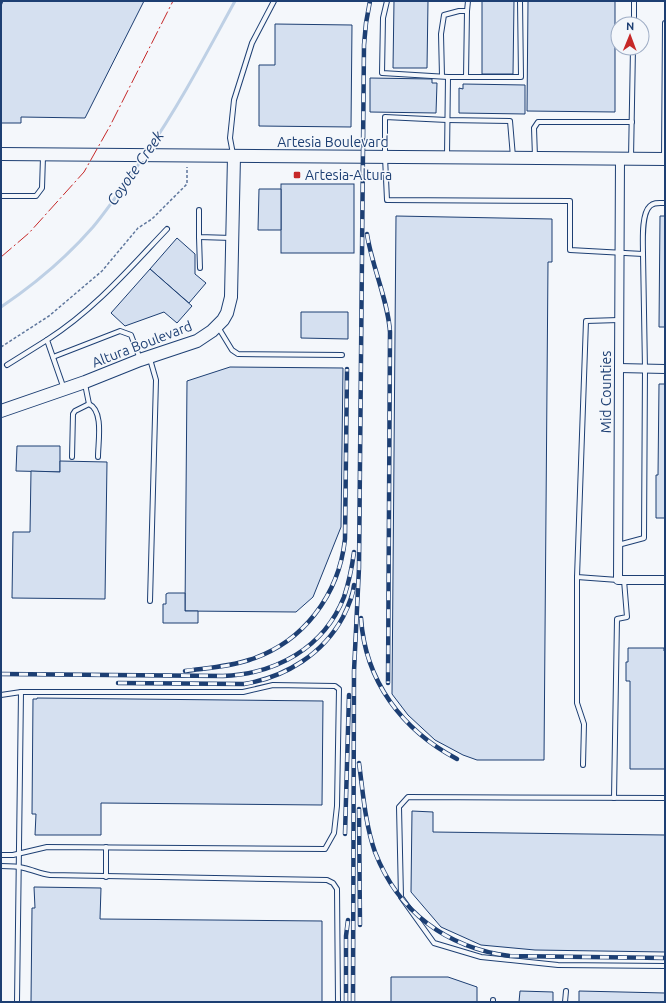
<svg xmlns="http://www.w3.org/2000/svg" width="666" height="1003" font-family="Ubuntu,sans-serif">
<rect width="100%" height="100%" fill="#f4f7fb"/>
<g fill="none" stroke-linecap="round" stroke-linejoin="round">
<g stroke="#bed0e5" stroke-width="3">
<path d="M147,152C180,104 207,52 235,1"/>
<path d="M1,307C35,284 66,258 93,227C111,205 127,181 143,158"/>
</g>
</g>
<g fill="#d5e0f0" stroke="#1d3f73">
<path d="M3,1H144L85,118L21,117V123H1V6Z"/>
<path d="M394,1H428L427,68H393Z"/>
<path d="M482,1H514L513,74H482Z"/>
<path d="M528,1H615V112L527,111Z"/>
<path d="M275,24L352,25L351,127L259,126V65H275Z"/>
<path d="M370,78L432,79V83H437L436,113L370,112Z"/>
<path d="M463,84L525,85V114L459,113V88L463,89Z"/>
<rect x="281" y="184" width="73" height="69"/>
<path d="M259,189H281V230H258Z"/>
<path d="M396,216L552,219V262H548L544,760H477L463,755L435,740L422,728L408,715L392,694Z"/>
<path d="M660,216H665V327H659Z"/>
<path d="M177,238L195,254V274L206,283L189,303L150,269Z"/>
<path d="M150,269L192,306L177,323L164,312L125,326L111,313Z"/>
<path d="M301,312H348V339L301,338Z"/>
<path d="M230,367L343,368L341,527L313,597L296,612L185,611L187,381Z"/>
<path d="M659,384H665V518H656V475H658Z"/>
<path d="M17,446H60V472L16,471Z"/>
<path d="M60,461L107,462L105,599L12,598L13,532H30L31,471L60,472Z"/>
<path d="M168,593H185V611H198V623H163V604H166V594Z"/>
<path d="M628,648H664V651H665V769H630V681H626V662H628Z"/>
<path d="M37,698L323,701L322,805L101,803V835H35L36,814H32L33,699H37Z"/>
<path d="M412,811L433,812V832L665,835V952L535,950L481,945L441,927L411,892Z"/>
<path d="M34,887L101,888L100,919L322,921V1002H31L32,908H35Z"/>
<path d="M391,977H448L477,987V1002H391Z"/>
<path d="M520,991L553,992V1002H519Z"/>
<path d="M579,991L665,993V1002H579Z"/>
</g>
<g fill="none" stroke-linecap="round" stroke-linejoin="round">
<defs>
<g id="lane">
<path d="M387,1L383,18L382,73L448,77H521L520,1"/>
<path d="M634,24V1"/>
<path d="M442,76L441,34L444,15L459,11H467L468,1"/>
<path d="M466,77L467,11"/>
<path d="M233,154L230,138L234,100L252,43L274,1"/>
<path d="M447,155L448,77"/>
<path d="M513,157L510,121L447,120L385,117V157L387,200L570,201V250L643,254C643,242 641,214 650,206C654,202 659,203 665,203"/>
<path d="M535,157L534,128L538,122H632"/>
<path d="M664,157L665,23"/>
<path d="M631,158L633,48"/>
<path d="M1,196H36L42,188L43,157"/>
<path d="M199,210V237L232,238"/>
<path d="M199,237L200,268"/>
<path d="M218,327L232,350L238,354L342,355"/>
<path d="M53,357L120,331L131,335L140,359"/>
<path d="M7,365L47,340"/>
<path d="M85,384L89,404C104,411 98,442 98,457"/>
<path d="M64,389L47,340C95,309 128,270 167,229"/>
<path d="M72,457L73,414L75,411L89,404"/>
<path d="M618,545L644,538L645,369L643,254"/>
<path d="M577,577V703L584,724L583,765"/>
<path d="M618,580L577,577L586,321L619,320"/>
<path d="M150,601L156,380L150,359"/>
<path d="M1,695L21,692H243L273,685L335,686L339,689L337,806L334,833L325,849L47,847L13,855H1"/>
<path d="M614,798L617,619L627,617L624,580"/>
<path d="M665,798L408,797L399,807L401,897L434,943L481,957L558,965L665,966"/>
<path d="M106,847V877"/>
<path d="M1,866C9,866 17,866 24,868C33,870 41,874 50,875L327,880L333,883L337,889L338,1002"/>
<path d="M493,1000V1002"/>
<path d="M17,1002L21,692"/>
<path d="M565,1002L566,991"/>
</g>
<g id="street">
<path d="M620,158L618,580H665"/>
<path d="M619,368L665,369"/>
</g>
<g id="secondary">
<path d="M1,154L665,159"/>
<path d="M1,411L85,382L140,360L197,341L212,331L223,320L227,313L231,297L234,156"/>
</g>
</defs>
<use href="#lane" stroke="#1d3f73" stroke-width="6"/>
<use href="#street" stroke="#1d3f73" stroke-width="10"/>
<use href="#secondary" stroke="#1d3f73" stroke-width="14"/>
<path stroke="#5e769c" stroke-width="1.5" stroke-dasharray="3 2" stroke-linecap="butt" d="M1,347L49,316L102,271L138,228L152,219L187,184V167"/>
<use href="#lane" stroke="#f4f7fb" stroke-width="4"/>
<use href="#street" stroke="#f4f7fb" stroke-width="8"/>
<use href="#secondary" stroke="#f4f7fb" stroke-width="12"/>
<defs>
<g id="rail">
<path d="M367,234C372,267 388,300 390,332L388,683"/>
<path d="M361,618C365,681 402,730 457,759"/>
<path d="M185,671C206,668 228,667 249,660C303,643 339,595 345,539L347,369"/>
<path d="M1,674L223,676C276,674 324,648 344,597C349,582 352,567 354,552"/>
<path d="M118,683L244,684C286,677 323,654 343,617C348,607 353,596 354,585"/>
<path d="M359,763C363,792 365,824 375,852C398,912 447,948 510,956L665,958"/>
<path d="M359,809L360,925"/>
<path d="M345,834L349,695"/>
<path d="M346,1002V936L348,920"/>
<path d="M353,1002L354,671L359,568L364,45L366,23L370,1"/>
</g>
</defs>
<use href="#rail" stroke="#1d3f73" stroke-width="4.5"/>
<use href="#rail" stroke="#f4f7fb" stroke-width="3" stroke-dasharray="9" stroke-linecap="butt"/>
<path stroke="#c62828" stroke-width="1" stroke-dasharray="14 3 2 3" stroke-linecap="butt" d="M1,257L29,233L84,172L110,126L173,1"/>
</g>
<rect fill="#c62828" stroke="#f4f7fb" stroke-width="1.5" x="293" y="171" width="8" height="8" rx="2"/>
<g text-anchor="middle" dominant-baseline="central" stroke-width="3" stroke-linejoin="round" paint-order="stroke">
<g font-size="14" fill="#1d3f73" stroke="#f4f7fb">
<text x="333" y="142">Artesia Boulevard</text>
<text transform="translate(142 344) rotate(-21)">Altura Boulevard</text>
<text transform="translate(606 392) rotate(-90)">Mid Counties</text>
</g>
<g font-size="14" fill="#1d3f73" stroke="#f4f7fb" text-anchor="start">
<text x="305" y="175">Artesia-Altura</text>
</g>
<g font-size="15" font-style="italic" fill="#1d3f73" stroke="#f4f7fb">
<text transform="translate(135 168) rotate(-55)">Coyote Creek</text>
</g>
</g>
<rect width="666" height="1003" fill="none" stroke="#1d3f73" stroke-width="4"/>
<g transform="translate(630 36) rotate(1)"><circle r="19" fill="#f4f7fb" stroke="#9eadc5"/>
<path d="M0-3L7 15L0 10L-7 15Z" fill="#c62828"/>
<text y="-6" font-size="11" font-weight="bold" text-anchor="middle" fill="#1d3f73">N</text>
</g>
</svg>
